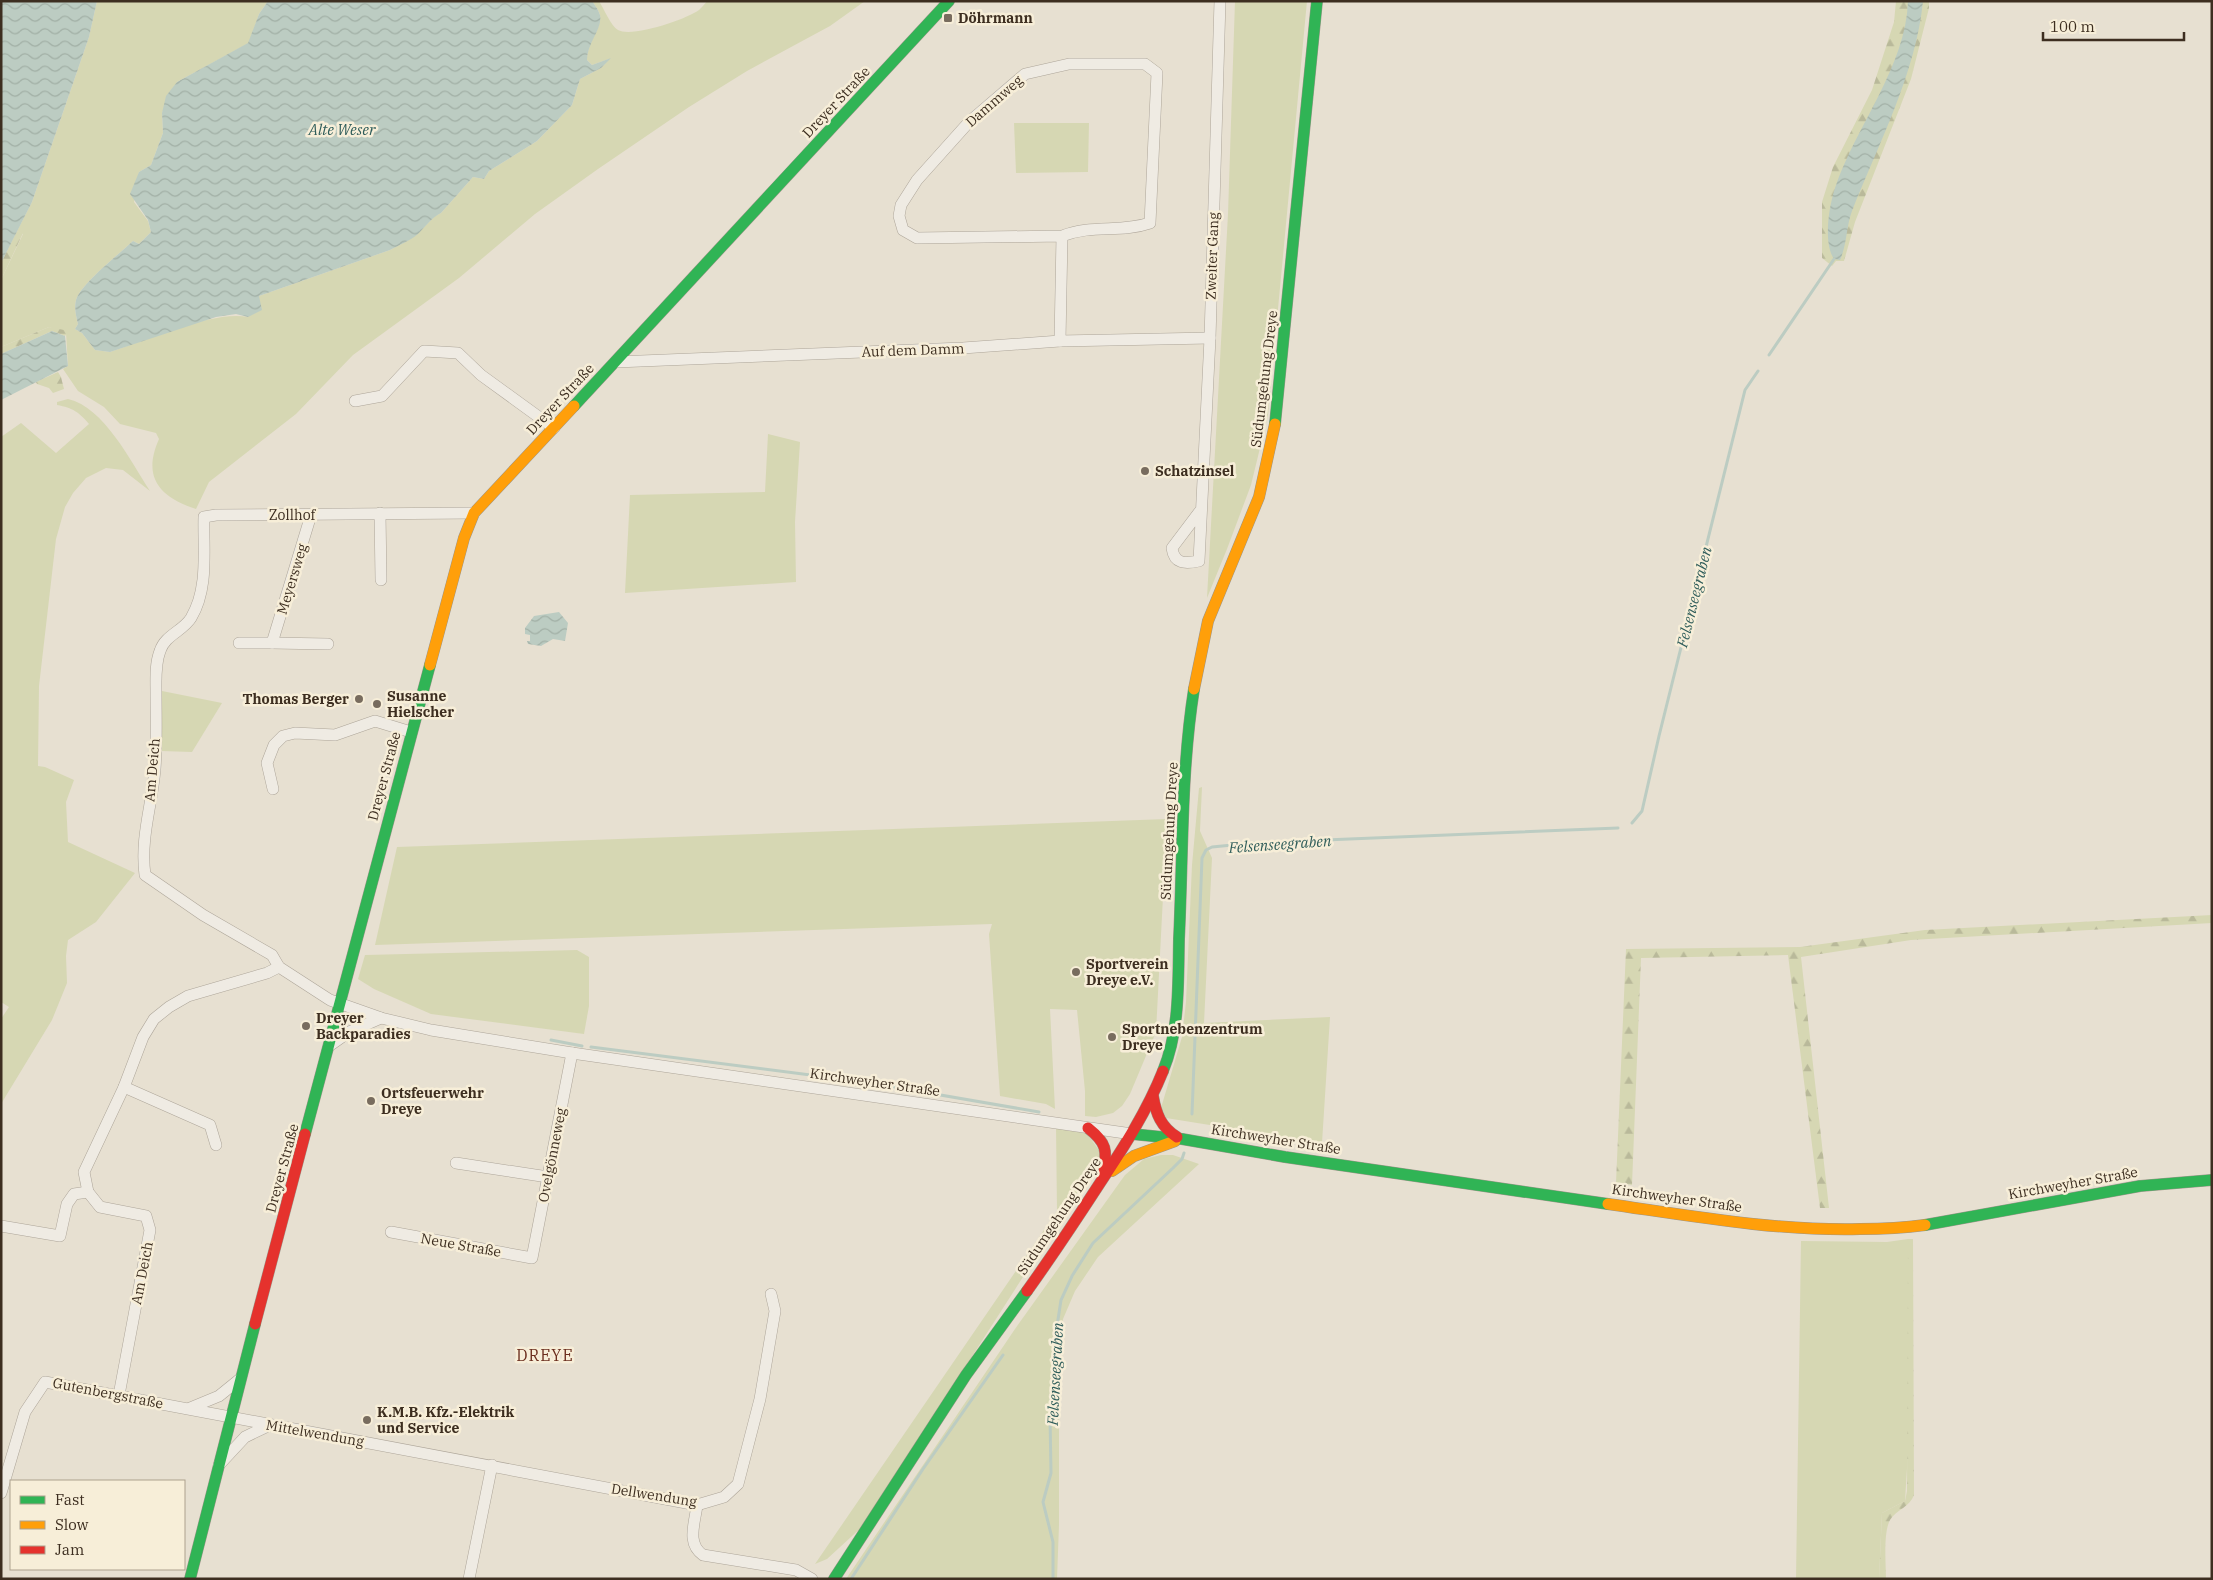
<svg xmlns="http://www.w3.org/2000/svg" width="2213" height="1580" font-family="'IBM Plex Serif',serif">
<defs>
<pattern id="forest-firs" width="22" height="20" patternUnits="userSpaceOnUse" patternTransform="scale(1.25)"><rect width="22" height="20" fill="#d6d7b3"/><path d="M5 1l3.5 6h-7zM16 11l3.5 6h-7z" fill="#b9b99a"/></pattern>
<pattern id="water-waves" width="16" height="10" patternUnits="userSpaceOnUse" patternTransform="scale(1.25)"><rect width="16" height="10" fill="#bcccc2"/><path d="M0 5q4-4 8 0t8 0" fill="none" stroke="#a2b0a6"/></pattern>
</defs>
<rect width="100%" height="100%" fill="#e7e0d1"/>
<g fill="#d6d7b3">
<path d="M97,1H268L259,14L249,43L177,82L162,113L163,133L151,165L139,172L134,202L148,221L151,232L139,244L133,241C119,254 81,284 76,300C74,308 76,316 78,324L75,329L82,333L95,350L110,352C146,340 214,310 248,317L259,296L390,250L405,242L416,235L435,216L441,213L473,177L484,179L489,171L537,141L572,105L580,79L601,68L609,59L592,65L587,60C587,42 602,28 600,15C599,11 595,5 592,1H599C604,9 611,26 618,30C632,38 687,19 699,10C702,7 705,4 707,1H865L830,26L747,71L689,107L598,169L535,214L459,278L353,355L296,414L209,482L196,509C159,497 142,477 159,439L156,433L120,424L104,407L78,391L63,369L68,366L66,333L49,327L1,347V280L23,234L17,231L32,202L89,37Z"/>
<path d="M1235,1H1307L1268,415L1251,485L1227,549L1207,598L1228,214Z"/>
<path d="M1014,123H1089L1088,172L1016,173Z"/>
<path d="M68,399C104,407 131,462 150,491L123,470L106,468L86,478L73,493L65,507L56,539L39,686L38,766L45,767L74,780L66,802L68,842L135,873L96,922L68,940L66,956L67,983L52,1020L1,1104V1019L9,1007L1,1002V437L21,423L56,453L89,424C79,412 73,408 57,405V402Z"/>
<path d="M768,434L800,442L795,522L796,582L625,593L630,495L765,492Z"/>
<path d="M162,691L222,703L192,752L161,751Z"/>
<path d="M1202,787L1200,831L1212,858L1204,1023L1330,1017L1322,1143L1166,1118L1161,1108L1182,1037L1186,1002L1192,865L1199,788Z"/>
<path d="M1167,819L1156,1032L1130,1094L1122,1106L1113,1113L1096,1117L1085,1116V1091L1077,1010L1050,1009L1055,1109L1046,1104L1000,1096L989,934L992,924L375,945L397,847Z"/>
<path d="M577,950L589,957V1006L584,1034L431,1014L374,989L358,979L365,955Z"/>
<path d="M1056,1126L1087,1134L1102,1154L863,1526L827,1559L815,1564L1057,1211Z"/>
<path d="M1161,1155H1173L1199,1164L1098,1257L1075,1291L1063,1319L1059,1352V1525L1057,1579H846L1015,1329L1125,1175L1144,1159Z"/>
<path d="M1908,1239V1452L1905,1501L1882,1513L1879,1579H1796L1801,1241L1887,1242Z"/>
</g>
<g fill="url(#forest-firs)">
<path d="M1896,1H1929V8L1911,79L1855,222L1844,261H1836L1832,266L1822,258V202L1833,167L1872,90L1894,22Z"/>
<path d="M17,231L23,233L1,280V263Z"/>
<path d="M49,327L69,331L65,336L52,331L1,354V347Z"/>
<path d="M58,372L61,377L64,389L53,393L49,388L37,384L36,382Z"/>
<path d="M2212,915V923L1911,940L1801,957L1829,1208H1820L1788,955L1641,958L1632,1185L1616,1183L1626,949L1800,947L1925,930Z"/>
<path d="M1908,1239H1913L1914,1495C1910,1507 1896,1510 1890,1520C1883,1533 1886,1564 1886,1579H1879L1882,1513L1905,1501L1907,1491Z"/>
</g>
<g fill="url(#water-waves)">
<path d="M1,1H97L89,37L32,202L1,263Z"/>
<path d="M268,1H592C595,5 599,11 600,15C603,28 587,43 587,60L592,65L611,58L601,68L580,79L572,105L537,141L489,171L484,179L473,177L441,213C431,218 426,226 418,234C410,241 399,245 390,250L259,296L262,310L248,317L236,314L216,317L110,352L95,350L82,333L75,329L78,324C76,316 74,308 76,300C81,284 119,254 133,241L139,244L151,232L148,220L130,194L139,172L151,165L163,133L162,113L166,96L177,82L248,43L259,14Z"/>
<path d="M1908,1H1923C1916,73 1878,145 1852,211C1846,227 1847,245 1840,260L1834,259C1823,243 1829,206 1835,188C1855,127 1906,67 1908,1Z"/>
<path d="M52,331L65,336L68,366L1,400V354Z"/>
<path d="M559,612L568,623L565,641L553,639L541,646L528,644L527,641H530V635L525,634V628L534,616Z"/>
</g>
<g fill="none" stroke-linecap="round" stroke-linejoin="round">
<g stroke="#bcccc2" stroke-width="3">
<path d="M1769,355L1834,259"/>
<path d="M1632,823L1642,811L1659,736L1745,390L1758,371"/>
<path d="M551,1040L582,1046"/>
<path d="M591,1047L865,1082L1039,1112"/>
<path d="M1192,1114L1202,858L1206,850L1212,847L1253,843L1618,828"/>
<path d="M851,1579L923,1469L1003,1355"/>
<path d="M1053,1579V1542L1043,1502L1051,1473L1050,1416L1055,1339L1061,1300L1072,1276L1093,1243L1173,1168L1182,1159L1184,1153"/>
</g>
<defs>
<g id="street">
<path d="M1060,341L1062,236L917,238L903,230L899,216L901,205L917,180L969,122L1025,74L1069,64H1145L1157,73L1150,223C1121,233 1092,224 1062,236"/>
<path d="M616,362L963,348L1060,341L1210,338"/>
<path d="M355,401L382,396L424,351L458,353L481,375L554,428"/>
<path d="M1200,511L1172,548C1174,564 1185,564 1199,561L1210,338L1220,1"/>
<path d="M380,513L381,580"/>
<path d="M474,513L216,515L204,517C203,550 209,588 191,618C183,631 165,635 160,651C155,664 156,679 156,692C156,718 157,743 155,769C152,805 140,838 145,875L203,915L272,955L279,967L330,1000L381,1018L431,1030L572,1053L1132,1134"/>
<path d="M239,643H272L311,515"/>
<path d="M272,643L328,644"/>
<path d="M273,789L267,763L274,745L283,736L295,733L335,735L375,721L411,732"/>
<path d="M329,1046L349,1032L381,1018"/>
<path d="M124,1087L210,1125L216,1145"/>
<path d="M456,1163L548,1177"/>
<path d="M1,1226L60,1236L67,1204L74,1194L88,1192"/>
<path d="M391,1232L532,1258L572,1053"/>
<path d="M119,1395L150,1230L146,1216L100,1207L88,1192L84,1172L124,1087L143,1037L154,1019L169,1007L188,996L267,973L279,967"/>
<path d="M190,1408L219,1396L240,1379"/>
<path d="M219,1465L245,1437L270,1425"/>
<path d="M1,1493L25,1412L45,1382L697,1505L724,1497L738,1484L760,1399L775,1311L771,1294"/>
<path d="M697,1505C695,1523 686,1543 703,1555L796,1570L812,1579"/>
<path d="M469,1579L492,1465"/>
</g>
<g id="fast">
<path d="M574,406L949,1"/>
<path d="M1275,424L1317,1"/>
<path d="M1163,1071C1180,1030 1178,983 1179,939C1183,856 1181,771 1194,689"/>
<path d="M305,1134L430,665"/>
<path d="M1132,1134L1182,1139L1285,1157L1608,1204"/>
<path d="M1925,1225L2140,1186L2212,1180"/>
<path d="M190,1579L255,1324"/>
<path d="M834,1579L966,1375L1027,1291"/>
</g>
<g id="slow">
<path d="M430,665L464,538L474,513L574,406"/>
<path d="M1194,689L1208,621L1259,497L1275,424"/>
<path d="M1112,1171L1134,1156L1175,1141"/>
<path d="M1608,1204C1692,1216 1775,1231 1860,1229C1882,1229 1903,1228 1925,1225"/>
</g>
<g id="jam">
<path d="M1153,1096C1156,1114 1161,1127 1177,1137"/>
<path d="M1088,1128C1107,1143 1107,1150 1104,1173"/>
<path d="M1027,1291C1052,1256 1076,1220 1100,1183C1124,1147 1147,1111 1163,1071"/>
<path d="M255,1324L305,1134"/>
</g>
</defs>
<use href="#street" stroke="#ada599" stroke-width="12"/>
<use href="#fast" stroke="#9c958a" stroke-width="12"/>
<use href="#slow" stroke="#9c958a" stroke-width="12"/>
<use href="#jam" stroke="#9c958a" stroke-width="12"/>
<use href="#street" stroke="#efebe3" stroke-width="11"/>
<use href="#fast" stroke="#30b455" stroke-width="11"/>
<use href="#slow" stroke="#ff9f0a" stroke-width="11"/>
<use href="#jam" stroke="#e5322d" stroke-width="11"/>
</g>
<g fill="#786c5e" stroke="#f7eed8" stroke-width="2">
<rect x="943" y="13" width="10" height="10" rx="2.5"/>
<circle cx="1145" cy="471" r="5"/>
<circle cx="359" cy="699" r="5"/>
<circle cx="377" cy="704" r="5"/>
<circle cx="1076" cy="972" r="5"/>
<circle cx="306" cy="1026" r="5"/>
<circle cx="1112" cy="1037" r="5"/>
<circle cx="371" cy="1101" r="5"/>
<circle cx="367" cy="1420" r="5"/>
</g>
<g text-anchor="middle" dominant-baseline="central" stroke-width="5" stroke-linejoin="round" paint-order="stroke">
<g font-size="14" font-weight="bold" fill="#3d2e20" stroke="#f7eed8" text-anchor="start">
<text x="958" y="18">Döhrmann</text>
<text x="1155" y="471">Schatzinsel</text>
<text x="387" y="696">Susanne<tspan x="387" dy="16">Hielscher</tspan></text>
<text x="349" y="699" text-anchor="end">Thomas Berger</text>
<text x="1086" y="964">Sportverein<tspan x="1086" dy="16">Dreye e.V.</tspan></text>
<text x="316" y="1018">Dreyer<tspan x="316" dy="16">Backparadies</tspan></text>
<text x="1122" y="1029">Sportnebenzentrum<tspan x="1122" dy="16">Dreye</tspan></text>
<text x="381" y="1093">Ortsfeuerwehr<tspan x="381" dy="16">Dreye</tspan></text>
<text x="377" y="1412">K.M.B. Kfz.-Elektrik<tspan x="377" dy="16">und Service</tspan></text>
</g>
<g font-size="14" fill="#3d2e20" stroke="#f7eed8">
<text transform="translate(994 101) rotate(-41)">Dammweg</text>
<text transform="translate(836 102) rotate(-47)">Dreyer Straße</text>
<text transform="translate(1212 256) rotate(-88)">Zweiter Gang</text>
<text transform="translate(913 350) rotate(-2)">Auf dem Damm</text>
<text transform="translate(1264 379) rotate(-83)">Südumgehung Dreye</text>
<text transform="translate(560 399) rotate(-47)">Dreyer Straße</text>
<text x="292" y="515">Zollhof</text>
<text transform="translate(292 579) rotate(-73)">Meyersweg</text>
<text transform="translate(152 770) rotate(-85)">Am Deich</text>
<text transform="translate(384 776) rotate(-75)">Dreyer Straße</text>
<text transform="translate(1169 831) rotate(-87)">Südumgehung Dreye</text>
<text transform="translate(875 1082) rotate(8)">Kirchweyher Straße</text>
<text transform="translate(1276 1139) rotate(9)">Kirchweyher Straße</text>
<text transform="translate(552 1155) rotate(-79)">Ovelgönneweg</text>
<text transform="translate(282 1168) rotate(-75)">Dreyer Straße</text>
<text transform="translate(2073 1183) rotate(-10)">Kirchweyher Straße</text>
<text transform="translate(1677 1198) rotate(8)">Kirchweyher Straße</text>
<text transform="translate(1059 1216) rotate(-56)">Südumgehung Dreye</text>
<text transform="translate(461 1245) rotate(10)">Neue Straße</text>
<text transform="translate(142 1273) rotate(-79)">Am Deich</text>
<text transform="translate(108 1393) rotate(11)">Gutenbergstraße</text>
<text transform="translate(315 1433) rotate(10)">Mittelwendung</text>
<text transform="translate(654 1495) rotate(9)">Dellwendung</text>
</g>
<g font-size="15" font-style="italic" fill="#2f5d5a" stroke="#f7eed8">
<text x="342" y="129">Alte Weser</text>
<text transform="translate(1694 597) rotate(-76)">Felsenseegraben</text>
<text transform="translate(1280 844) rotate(-4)">Felsenseegraben</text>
<text transform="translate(1055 1374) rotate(-87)">Felsenseegraben</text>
</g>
<g font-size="16" letter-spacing="1" fill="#6b2e1e" stroke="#f7eed8">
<text x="545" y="1355">DREYE</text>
</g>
</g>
<rect width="2213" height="1580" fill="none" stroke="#3d2e20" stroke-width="5"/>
<rect x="10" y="1480" width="175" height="90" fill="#f7eed8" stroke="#ada18e"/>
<rect x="20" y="1496" width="25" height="8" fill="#30b455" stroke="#ada18e"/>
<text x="55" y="1505" font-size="15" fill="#3d2e20">Fast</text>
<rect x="20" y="1521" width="25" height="8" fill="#ff9f0a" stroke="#ada18e"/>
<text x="55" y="1530" font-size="15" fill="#3d2e20">Slow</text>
<rect x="20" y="1546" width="25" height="8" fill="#e5322d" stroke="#ada18e"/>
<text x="55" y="1555" font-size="15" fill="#3d2e20">Jam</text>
<path d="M2043 32v8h141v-8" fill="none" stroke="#3d2e20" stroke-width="2.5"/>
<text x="2050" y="32" font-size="15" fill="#3d2e20" stroke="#f7eed8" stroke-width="4" paint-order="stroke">100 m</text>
</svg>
